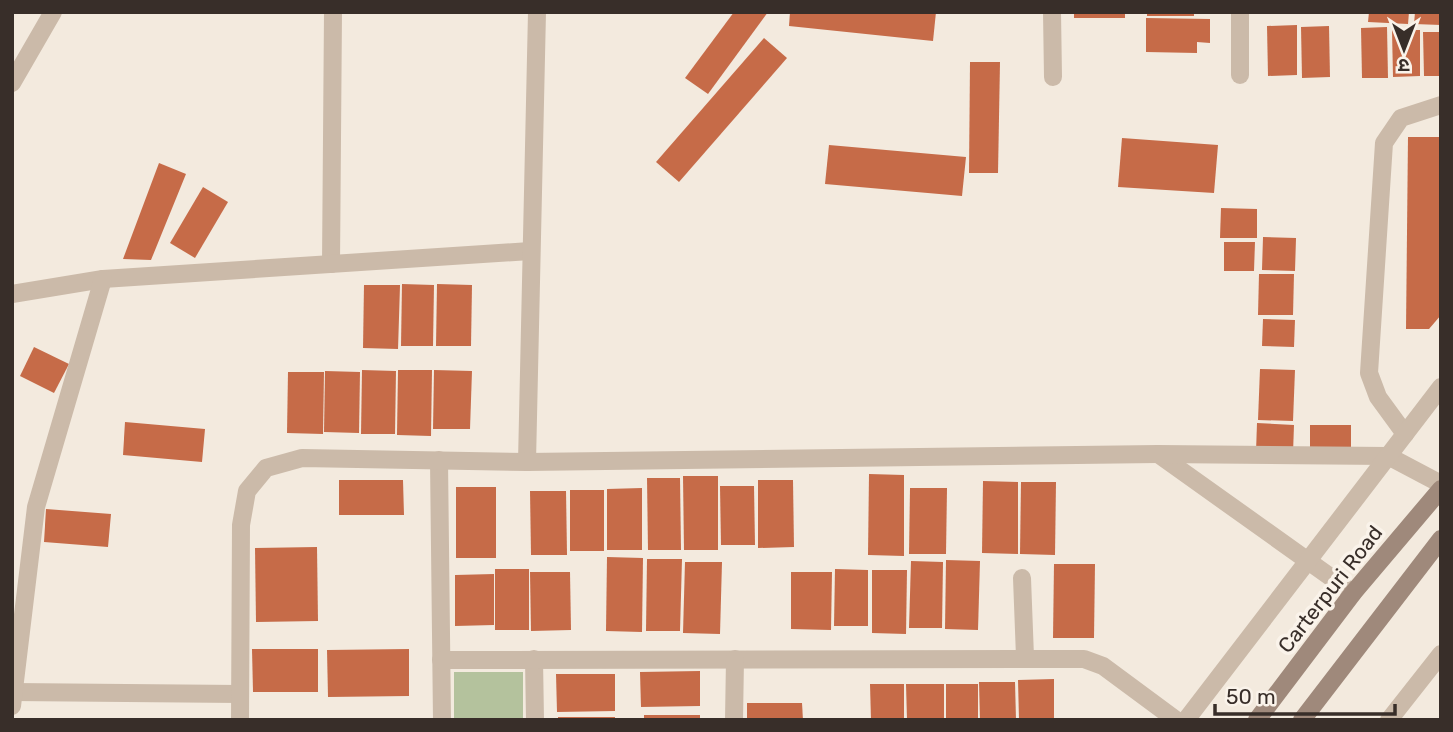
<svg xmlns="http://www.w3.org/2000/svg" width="1453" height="732" font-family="Rubik,'Noto Sans Devanagari',sans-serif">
<rect width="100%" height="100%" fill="#f3eade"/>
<rect fill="#b4c29d" x="454" y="672" width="69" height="48"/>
<g fill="#c66b48">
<path d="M734,12H768L708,94L685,78Z"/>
<path d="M790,12H936L933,41L789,26Z"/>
<rect x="1074" y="12" width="51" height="6"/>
<rect x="1147" y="12" width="47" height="4"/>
<path d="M1369,12H1409L1408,24L1368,22Z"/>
<path d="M1415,12H1441V25L1414,24Z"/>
<path d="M1146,18L1210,19V43L1197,42V53L1146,52Z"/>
<path d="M1297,25V75L1268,76L1267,26Z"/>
<path d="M1329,26L1330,77L1302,78L1301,27Z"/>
<path d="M1387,27L1388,78H1362L1361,28Z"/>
<path d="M1392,30H1420V76L1393,77Z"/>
<path d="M1423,32H1441V76H1424Z"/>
<path d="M764,38L787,58L679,182L656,162Z"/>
<path d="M970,62H1000L998,173H969Z"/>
<path d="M1408,137H1441V315L1429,329H1406Z"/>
<path d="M1122,138L1218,145L1214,193L1118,187Z"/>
<path d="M829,145L966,157L962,196L825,184Z"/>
<path d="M159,163L186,174L151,260L123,259Z"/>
<path d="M203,187L228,202L195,258L170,243Z"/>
<path d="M1221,208L1257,209V238H1220Z"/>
<path d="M1263,237L1296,238L1295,271L1262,270Z"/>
<path d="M1224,242H1255L1254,271H1224Z"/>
<path d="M1259,274H1294L1293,315H1258Z"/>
<path d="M402,284L434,285L433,346H401Z"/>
<path d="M437,284L472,285L471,346H436Z"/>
<path d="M364,285H400L398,349L363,348Z"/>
<path d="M1263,319L1295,320L1294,347L1262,346Z"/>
<path d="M34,347L69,364L54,393L20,376Z"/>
<path d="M1260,369L1295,370L1293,421L1258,420Z"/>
<path d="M362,370L396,371L395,434H361Z"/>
<path d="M398,370H432L431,436L397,435Z"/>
<path d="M434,370L472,371L470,429H433Z"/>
<path d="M325,371L360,372L359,433L324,432Z"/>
<path d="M288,372H324L323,434L287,433Z"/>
<path d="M125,422L205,429L202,462L123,455Z"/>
<path d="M1257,423L1294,425L1293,453L1256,452Z"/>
<rect x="1310" y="425" width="41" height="29"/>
<path d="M869,474L904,475V556L868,555Z"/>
<path d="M683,476H718V550H684Z"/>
<path d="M647,478H680L681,550H648Z"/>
<path d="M339,480H403L404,515H339Z"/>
<path d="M758,480H793L794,547L758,548Z"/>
<path d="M983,481L1018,482V554L982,553Z"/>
<path d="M1021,482H1056L1055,555L1020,554Z"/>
<path d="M720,486H754L755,545H721Z"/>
<rect x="456" y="487" width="40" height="71"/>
<path d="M642,488V550H607V489Z"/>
<path d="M910,488H947L946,554H909Z"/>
<rect x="570" y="490" width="34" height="61"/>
<path d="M530,491H566L567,555H531Z"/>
<path d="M46,509L111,514L108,547L44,542Z"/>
<path d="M317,547L318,621L256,622L255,548Z"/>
<path d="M607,557L643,558L642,632L606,631Z"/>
<path d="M647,559H682L680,631H646Z"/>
<path d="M946,560L980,561L978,630L945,629Z"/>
<path d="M911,561L943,562L942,628H909Z"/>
<path d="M685,562H722L720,634L683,633Z"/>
<path d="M1054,564H1095L1094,638H1053Z"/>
<rect x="495" y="569" width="34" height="61"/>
<path d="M835,569L868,570V626H834Z"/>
<path d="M872,570H907L906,634L872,633Z"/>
<path d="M530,572H570L571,630L531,631Z"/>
<path d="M791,572H832L831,630L791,629Z"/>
<path d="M494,574V625L455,626V575Z"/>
<path d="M252,649H318V692H253Z"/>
<path d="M409,649V696L328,697L327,650Z"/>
<path d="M700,671V706L641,707L640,672Z"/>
<path d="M556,674H615V711L557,712Z"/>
<path d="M1054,679V720H1019L1018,680Z"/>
<path d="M979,682H1015L1016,720H980Z"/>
<path d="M870,684H904V720H871Z"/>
<path d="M906,684H944V720H907Z"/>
<rect x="946" y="684" width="32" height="36"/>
<path d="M747,703H802L803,720H747Z"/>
<rect x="644" y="715" width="56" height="5"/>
<rect x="558" y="717" width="57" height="3"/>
</g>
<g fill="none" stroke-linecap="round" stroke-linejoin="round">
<g stroke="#cbbaa9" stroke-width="18">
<path d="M1052,12L1053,77"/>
<path d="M1240,12V75"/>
<path d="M12,83L53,12"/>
<path d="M331,264L333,12"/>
<path d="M12,294L103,279L530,251"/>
<path d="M1405,434L1378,397L1369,373L1384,143L1401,118L1441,105"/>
<path d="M1158,454L1353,593"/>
<path d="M439,460L442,720"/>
<path d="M527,462L537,12"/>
<path d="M1022,578L1025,657"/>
<path d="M534,659L535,720"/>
<path d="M441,660L1084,659L1103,666L1176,720"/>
<path d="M12,692L240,694"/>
<path d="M12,706L36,507L103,279"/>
<path d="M240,720L241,525L247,491L266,468L302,458L527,462L1158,454L1388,456L1441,484"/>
<path d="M734,720L735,659"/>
<path d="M1186,720L1441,387"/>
<path d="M1389,720L1441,654"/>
</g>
<g stroke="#9f897b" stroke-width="18">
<path d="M1257,720L1353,593L1441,489"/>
<path d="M1302,720L1441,539"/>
</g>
</g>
<g text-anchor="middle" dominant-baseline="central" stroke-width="7" stroke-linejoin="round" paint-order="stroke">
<g font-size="21" fill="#382e29" stroke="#faf3ea">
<text transform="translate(1330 589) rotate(-52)">Carterpuri Road</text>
</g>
</g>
<rect width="1453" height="732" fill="none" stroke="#382e29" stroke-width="28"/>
<g transform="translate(1404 49) rotate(180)" stroke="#faf3ea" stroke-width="5" paint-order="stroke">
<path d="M0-5L12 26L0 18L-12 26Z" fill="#382e29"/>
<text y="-10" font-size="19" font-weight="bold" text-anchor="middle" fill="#382e29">उ</text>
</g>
<path d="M1215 704v10h180v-10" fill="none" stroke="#382e29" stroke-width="3.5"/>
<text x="1226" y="704" font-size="21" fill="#382e29" stroke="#faf3ea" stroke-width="5" paint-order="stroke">50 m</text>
</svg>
